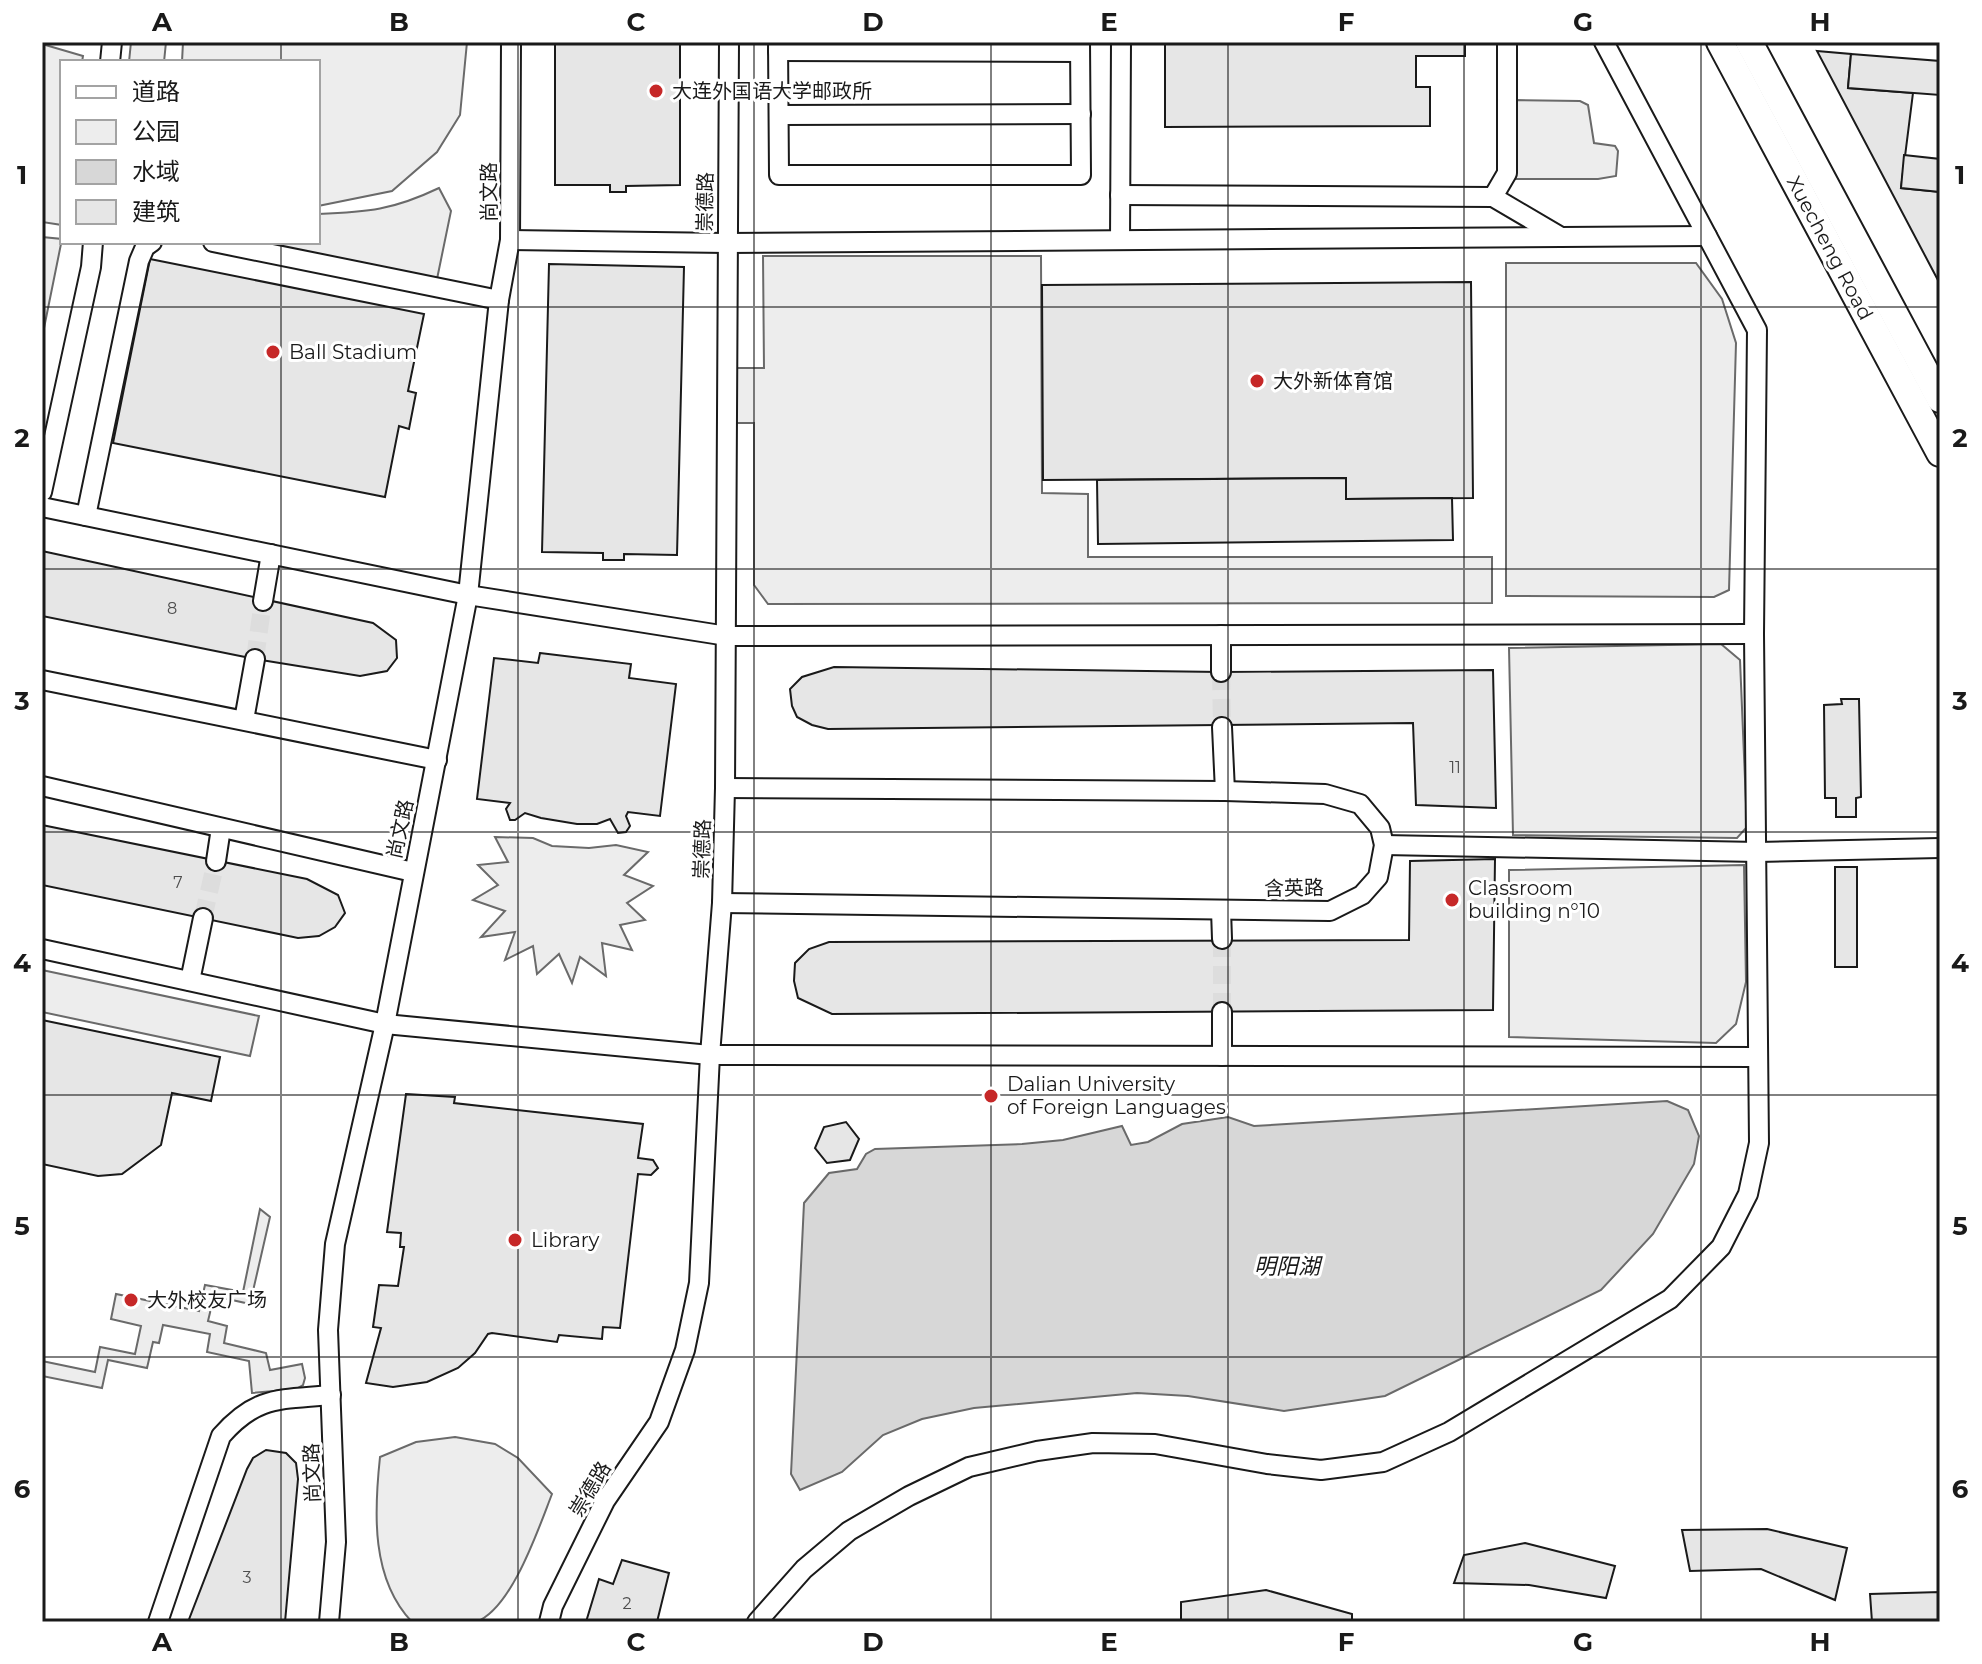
<svg xmlns="http://www.w3.org/2000/svg" width="1982" height="1664" font-family="Montserrat,'Noto Sans SC',sans-serif">
<rect width="100%" height="100%" fill="#fff"/>
<g fill="#ededed" stroke="#6a6a6a" stroke-width="2">
<path d="M131,42H166L164,62H129Z"/>
<path d="M183,42H467L460,115L437,152L392,191L318,206V62H182Z"/>
<path d="M42,44L83,56L82,62H62V225L42,222Z"/>
<path d="M1515,100L1580,101L1588,105L1594,143L1615,146L1618,151L1616,176L1598,179H1514Z"/>
<path d="M439,188L451,211L437,279L252,242H318V214C368,212 393,210 439,188Z"/>
<path d="M42,237L62,239L42,338Z"/>
<path d="M763,256H1041L1042,493L1088,494V557H1492V603L768,604L754,585V423H735V368H764Z"/>
<path d="M1506,263H1696L1722,299L1736,343L1729,590L1714,597L1506,596Z"/>
<path d="M1721,644L1740,660L1747,827L1737,838L1513,835L1509,648Z"/>
<path d="M495,837L533,838L552,846L589,848L616,845L648,852L624,875L653,886L627,903L645,920L620,925L632,950L602,943L606,976L580,957L572,983L559,954L537,974L533,946L505,960L515,932L481,937L505,911L473,900L498,885L478,865L508,862Z"/>
<path d="M1744,865L1746,982L1736,1024L1716,1043L1509,1037V870Z"/>
<path d="M42,970L259,1016L250,1056L42,1012Z"/>
<path d="M260,1209L270,1217L250,1304L214,1296L208,1321L227,1326L224,1343L266,1353L270,1370L302,1364L305,1378L303,1385L296,1389L252,1393L249,1361L207,1352L210,1334L163,1325L159,1343L153,1342L147,1368L108,1360L102,1388L42,1376V1361L95,1372L100,1347L135,1354L141,1326L111,1319L116,1294L199,1311L205,1285L243,1292Z"/>
<path d="M455,1437L495,1444L518,1458L552,1494C539,1527 512,1609 476,1622C464,1626 426,1622 412,1622C371,1579 374,1513 380,1457L416,1442Z"/>
</g>
<path fill="#d7d7d7" stroke="#6a6a6a" stroke-width="2" d="M1667,1101L1688,1110L1699,1136L1694,1164L1653,1234L1601,1290L1385,1396L1284,1411L1188,1396L1137,1393L974,1408L922,1419L883,1435L842,1472L800,1490L791,1474L804,1203L829,1173L857,1169L866,1154L875,1149L1022,1144L1063,1140L1122,1126L1131,1145L1148,1142L1182,1124L1228,1117L1254,1126Z"/>
<g fill="#e6e6e6" stroke="#1a1a1a" stroke-width="2">
<path d="M555,42H680V185L626,186V192H610V185H555Z"/>
<path d="M1165,42H1465V56H1416V87H1430V126L1165,127Z"/>
<path d="M1817,51L1851,54L1848,88L1913,93L1901,188L1940,192V284Z"/>
<path d="M1851,54L1940,61V95L1848,88Z"/>
<path d="M1904,155L1940,159V192L1901,188Z"/>
<path d="M150,259L424,314L408,391L416,393L409,429L399,426L385,497L113,443Z"/>
<path d="M549,264L684,267L677,555L624,554V560H603V553L542,552Z"/>
<path d="M1471,282L1473,498L1346,499V478L1043,480L1042,285Z"/>
<path d="M1346,478V499L1452,498L1453,540L1098,544L1097,480Z"/>
<path d="M42,551L373,623L396,640L397,658L387,671L360,676L255,659L42,616Z"/>
<path d="M540,653L631,664L629,678L676,684L660,816L628,812L626,816L630,826L626,832L618,833L610,819L597,824H577L541,818L525,813L515,820H510L506,809L510,803L477,799L494,658L538,663Z"/>
<path d="M834,667L1221,672L1493,670L1496,808L1416,805L1413,723L828,729L812,725L797,717L792,706L790,689L802,677Z"/>
<path d="M1841,699H1859L1861,797L1856,798V817H1836V798H1825L1824,705L1842,704Z"/>
<path d="M42,825L307,879L338,895L345,913L335,927L319,936L298,938L42,885Z"/>
<path d="M1495,859L1493,1010L832,1014L798,998L794,981L795,963L809,949L829,942L1409,940L1410,861Z"/>
<rect x="1835" y="867" width="22" height="100"/>
<path d="M42,1020L220,1057L211,1101L172,1093L161,1145L122,1174L98,1176L42,1164Z"/>
<path d="M406,1094L455,1097L454,1103L643,1124L638,1158L653,1160L658,1168L651,1175L638,1174L620,1328L603,1327L602,1339L559,1335L557,1342L492,1333L488,1334L475,1353L458,1368L427,1382L393,1387L366,1383L381,1328L373,1327L379,1285L398,1286L404,1247H400L401,1233L387,1232Z"/>
<path d="M846,1122L859,1139L850,1160L827,1163L815,1148L824,1127Z"/>
<path d="M266,1450L286,1453L296,1463L298,1479L285,1622H188L247,1469L253,1458Z"/>
<path d="M1767,1529L1847,1548L1835,1600L1761,1569L1690,1571L1682,1530Z"/>
<path d="M1525,1543L1615,1566L1606,1598L1529,1585L1454,1583L1464,1555Z"/>
<path d="M622,1560L669,1573L657,1622H586L599,1579L613,1584Z"/>
<path d="M1266,1590L1352,1614V1622H1181V1602Z"/>
<path d="M1940,1592V1622H1872L1870,1594Z"/>
</g>
<g fill="none" stroke-linecap="round" stroke-linejoin="round">
<g stroke="#ddd" stroke-width="18" stroke-dasharray="18 9" stroke-linecap="butt">
<path d="M255,659L263,601"/>
<path d="M1221,672L1222,727"/>
<path d="M203,918L216,861"/>
<path d="M1222,939V1012"/>
</g>
<defs>
<g id="minor">
<path d="M778,42L779,175H1081L1080,42"/>
<path d="M1507,42V173L1493,197L1561,237"/>
<path d="M778,51L1080,52"/>
<path d="M110,62L112,42"/>
<path d="M779,115L1081,114"/>
<path d="M1120,195L1493,197"/>
<path d="M510,240L726,243L1707,236"/>
<path d="M1120,240L1121,42"/>
<path d="M213,242L499,300"/>
<path d="M42,492L91,267L93,242"/>
<path d="M42,507L468,595L727,636L1754,634"/>
<path d="M86,516L139,261L145,247L152,242"/>
<path d="M263,601L271,554"/>
<path d="M1221,635V672"/>
<path d="M42,680L437,760"/>
<path d="M244,720L255,659"/>
<path d="M1222,727L1225,791"/>
<path d="M42,786L413,872"/>
<path d="M1384,845L1758,852L1940,848"/>
<path d="M216,861L221,828"/>
<path d="M722,903L1330,911L1362,895L1378,877L1384,845L1380,828L1360,804L1325,794L1225,791L725,788"/>
<path d="M1221,910L1222,939"/>
<path d="M42,949L385,1024L710,1055L1758,1057"/>
<path d="M190,981L203,918"/>
<path d="M1222,1012V1056"/>
<path d="M158,1622L221,1436C257,1395 280,1400 331,1395"/>
<path d="M329,1622L336,1542L328,1330L335,1244L385,1024L468,595L499,300L510,240L511,42"/>
<path d="M549,1622L553,1606L605,1501L659,1422L685,1350L699,1283L710,1055L722,903L725,788L729,42"/>
<path d="M757,1622L804,1569L849,1531L909,1496L969,1467L1037,1451L1093,1443L1155,1444L1267,1464L1321,1470L1383,1462L1449,1432L1670,1299L1721,1247L1748,1194L1759,1143L1754,634L1757,330L1604,42"/>
</g>
<g id="secondary">
<path d="M1720,42L1940,453"/>
<path d="M1749,42L1940,399"/>
</g>
</defs>
<use href="#minor" stroke="#1a1a1a" stroke-width="22"/>
<use href="#secondary" stroke="#1a1a1a" stroke-width="30"/>
<use href="#minor" stroke="#fff" stroke-width="18"/>
<use href="#secondary" stroke="#fff" stroke-width="26"/>
</g>
<path fill="none" stroke="#1a1a1a" stroke-width="2" stroke-opacity="0.55" d="M281,42V62M518,42V1622M754,42V1622M991,42V1622M1228,42V1622M1464,42V1622M1701,42V1622M281,242V1622M42,307H1940M42,569H1940M42,832H1940M42,1095H1940M42,1357H1940"/>
<g fill="#c62828" stroke="#fff" stroke-width="3">
<circle cx="656" cy="91" r="8"/>
<circle cx="273" cy="352" r="8"/>
<circle cx="1257" cy="381" r="8"/>
<circle cx="1452" cy="900" r="8"/>
<circle cx="991" cy="1096" r="8"/>
<circle cx="515" cy="1240" r="8"/>
<circle cx="131" cy="1300" r="8"/>
</g>
<g text-anchor="middle" dominant-baseline="central" stroke-width="6" stroke-linejoin="round" paint-order="stroke">
<g font-size="16" fill="#4d4d4d">
<text x="172" y="608">8</text>
<text x="1455" y="767">11</text>
<text x="178" y="882">7</text>
<text x="247" y="1577">3</text>
<text x="627" y="1603">2</text>
</g>
<g font-size="20" fill="#1a1a1a" stroke="#fff" text-anchor="start">
<text x="672" y="91">大连外国语大学邮政所</text>
<text x="289" y="352">Ball Stadium</text>
<text x="1273" y="381">大外新体育馆</text>
<text x="1468" y="888">Classroom<tspan x="1468" dy="23">building n°10</tspan></text>
<text x="1007" y="1084">Dalian University<tspan x="1007" dy="23">of Foreign Languages</tspan></text>
<text x="531" y="1240">Library</text>
<text x="147" y="1300">大外校友广场</text>
</g>
<g font-size="20" fill="#1a1a1a" stroke="#fff">
<text transform="translate(489 192) rotate(-90)">尚文路</text>
<text transform="translate(705 202) rotate(-89)">崇德路</text>
<text transform="translate(1830 248) rotate(62)">Xuecheng Road</text>
<text transform="translate(400 829) rotate(-78)">尚文路</text>
<text transform="translate(702 849) rotate(-88)">崇德路</text>
<text transform="translate(1294 888) rotate(-1)">含英路</text>
<text transform="translate(312 1473) rotate(-92)">尚文路</text>
<text transform="translate(590 1489) rotate(-59)">崇德路</text>
</g>
<g font-size="22" font-style="italic" fill="#1a1a1a" stroke="#fff">
<text x="1287" y="1266">明阳湖</text>
</g>
</g>
<rect width="1982" height="1664" fill="none" stroke="#ffffff" stroke-width="88"/>
<rect x="60" y="60" width="260" height="184" fill="#ffffff" stroke="#a3a3a3" stroke-width="2"/>
<rect x="76" y="86" width="40" height="12" fill="#ffffff" stroke="#a3a3a3" stroke-width="2"/>
<text x="132" y="100" font-size="24" fill="#1a1a1a">道路</text>
<rect x="76" y="120" width="40" height="24" fill="#ededed" stroke="#a3a3a3" stroke-width="2"/>
<text x="132" y="140" font-size="24" fill="#1a1a1a">公园</text>
<rect x="76" y="160" width="40" height="24" fill="#d7d7d7" stroke="#a3a3a3" stroke-width="2"/>
<text x="132" y="180" font-size="24" fill="#1a1a1a">水域</text>
<rect x="76" y="200" width="40" height="24" fill="#e6e6e6" stroke="#a3a3a3" stroke-width="2"/>
<text x="132" y="220" font-size="24" fill="#1a1a1a">建筑</text>
<rect x="44" y="44" width="1894" height="1576" fill="none" stroke="#1a1a1a" stroke-width="3"/>
<g font-size="26" text-anchor="middle" font-weight="bold" fill="#1a1a1a">
<text x="162" y="31">A</text>
<text x="399" y="31">B</text>
<text x="636" y="31">C</text>
<text x="873" y="31">D</text>
<text x="1109" y="31">E</text>
<text x="1346" y="31">F</text>
<text x="1583" y="31">G</text>
<text x="1820" y="31">H</text>
<text x="22" y="184">1</text>
<text x="1960" y="184">1</text>
<text x="22" y="447">2</text>
<text x="1960" y="447">2</text>
<text x="22" y="710">3</text>
<text x="1960" y="710">3</text>
<text x="22" y="972">4</text>
<text x="1960" y="972">4</text>
<text x="22" y="1235">5</text>
<text x="1960" y="1235">5</text>
<text x="22" y="1498">6</text>
<text x="1960" y="1498">6</text>
<text x="162" y="1651">A</text>
<text x="399" y="1651">B</text>
<text x="636" y="1651">C</text>
<text x="873" y="1651">D</text>
<text x="1109" y="1651">E</text>
<text x="1346" y="1651">F</text>
<text x="1583" y="1651">G</text>
<text x="1820" y="1651">H</text>
</g>
</svg>
